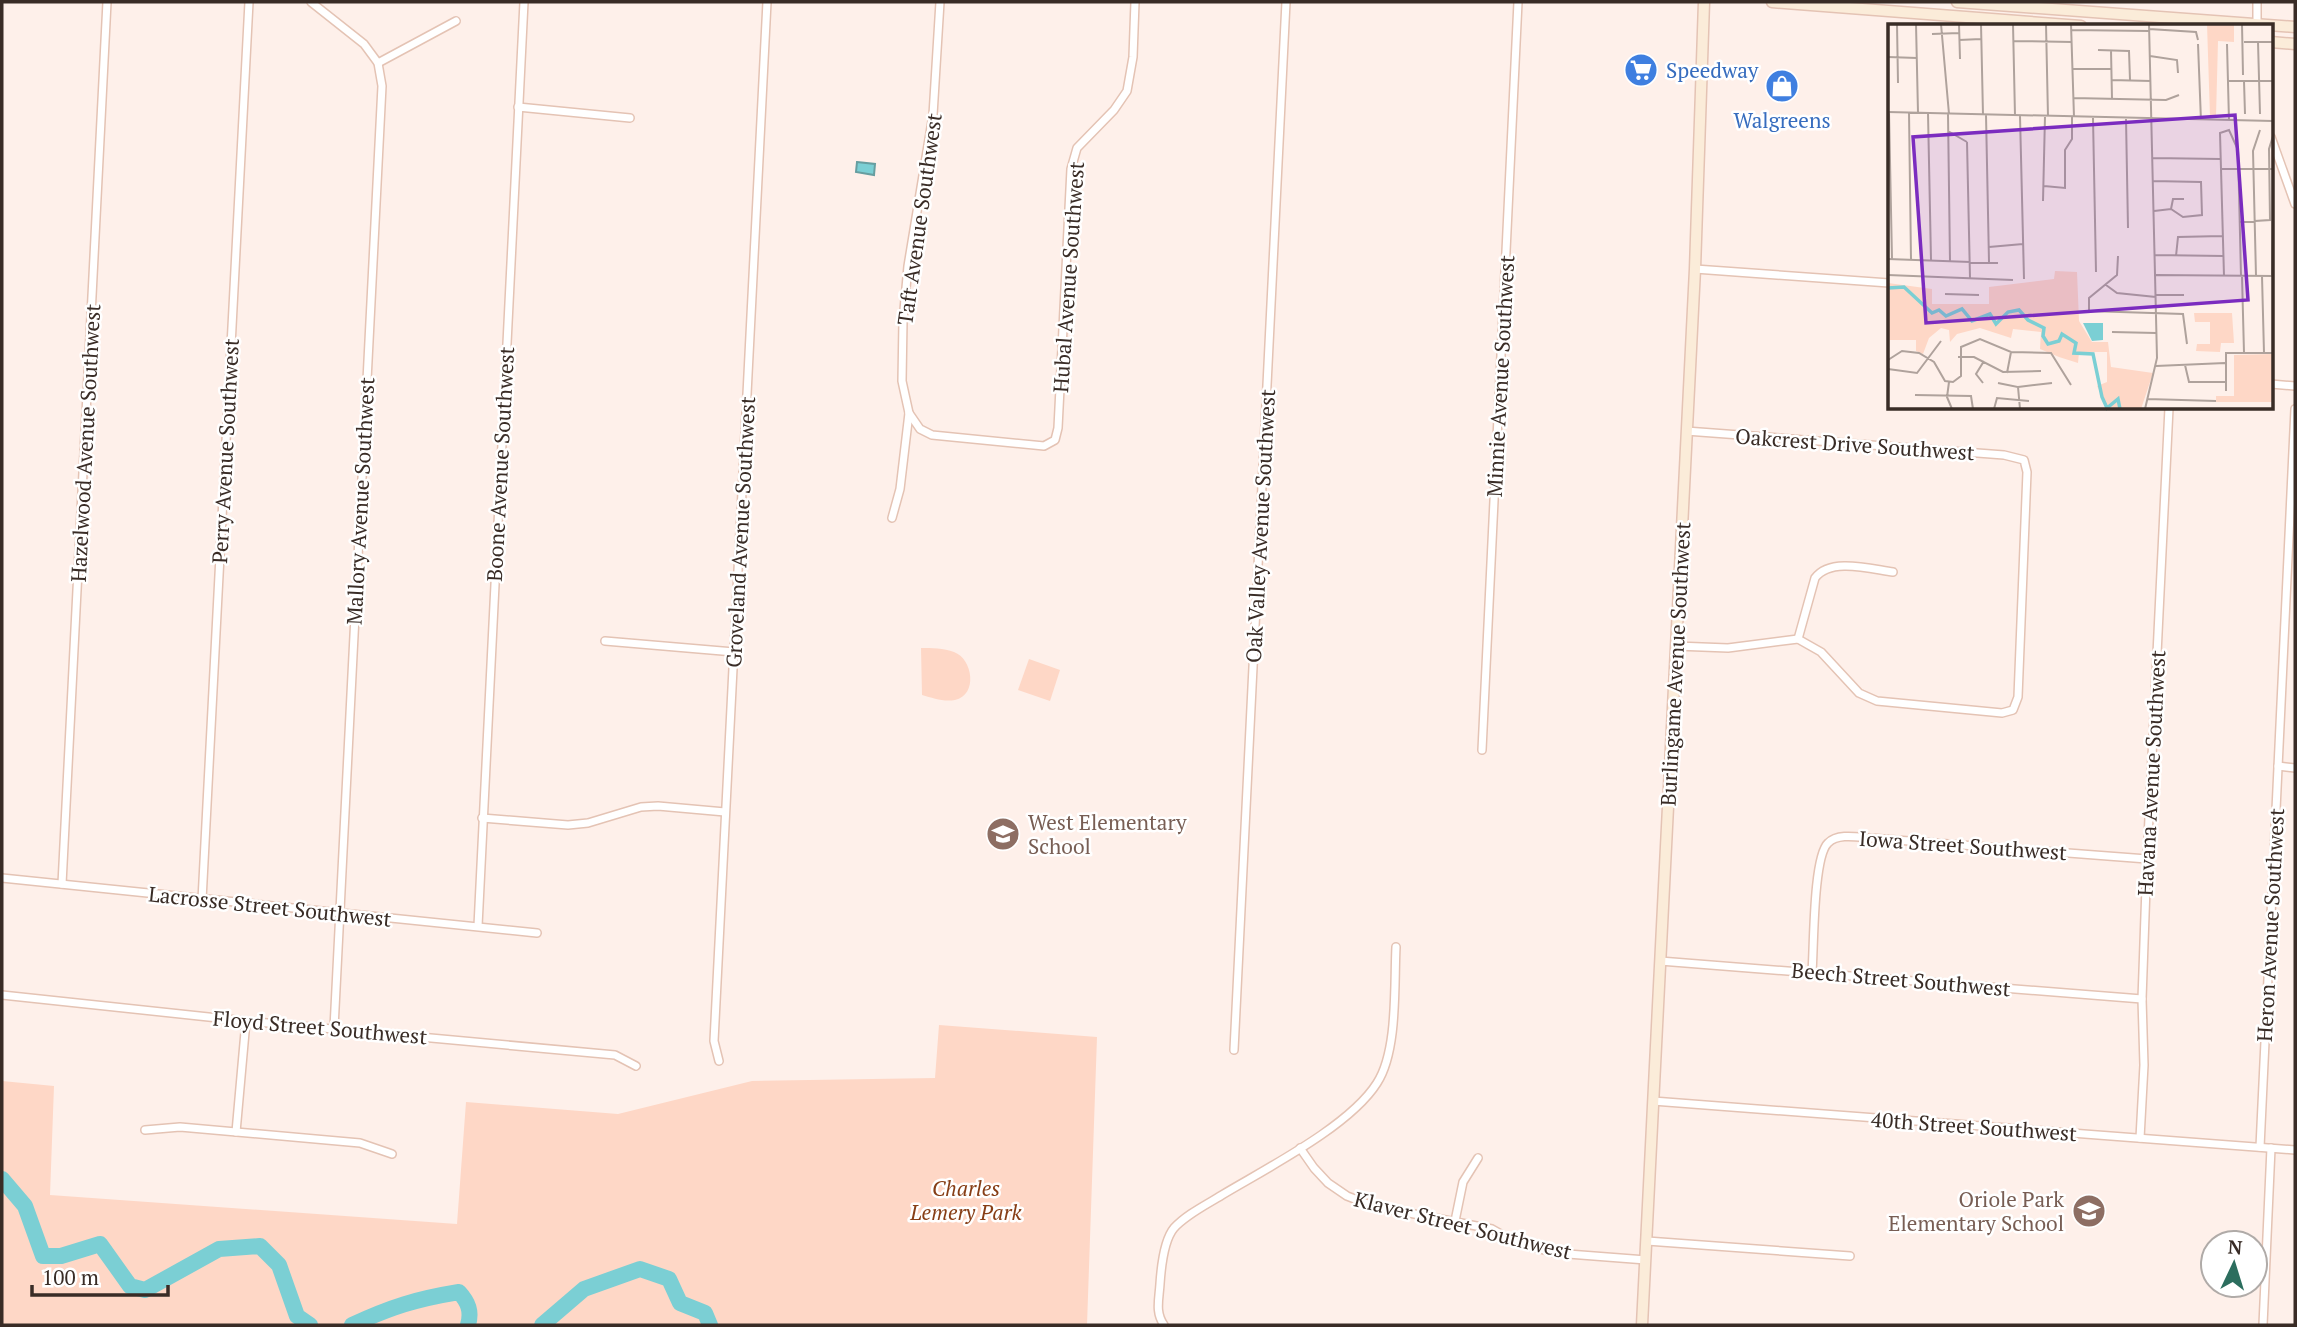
<svg xmlns="http://www.w3.org/2000/svg" width="2297" height="1327" font-family="'PT Serif',serif">
<rect width="100%" height="100%" fill="#fef0ea"/>
<g fill="#fed7c6">
<path d="M921,648C931,648 944,648 954,652C973,659 978,695 955,700C943,702 933,698 922,695Z"/>
<path d="M1029,659L1060,670L1050,701L1018,690Z"/>
<path d="M939,1025L1097,1037L1087,1325H2V1081L54,1086L50,1195L457,1224L466,1102L618,1114L752,1081L935,1078Z"/>
</g>
<path fill="#7bcfd4" stroke="#679ea0" stroke-width="2" d="M857,162L875,164L874,175L856,172Z"/>
<g fill="none" stroke-linecap="round" stroke-linejoin="round">
<g stroke="#7bcfd4" stroke-width="16">
<path d="M2,1179L25,1206L43,1256H61L100,1244L130,1286L145,1290L219,1249L260,1246L279,1265L297,1316L310,1325"/>
<path d="M352,1325C391,1307 416,1299 459,1292C468,1302 472,1311 468,1325"/>
<path d="M542,1325L584,1289L640,1269L669,1279L680,1303L705,1313L710,1325"/>
</g>
<defs>
<g id="street">
<path d="M311,2L364,44L378,63L382,86L334,1028"/>
<path d="M2257,26V2"/>
<path d="M378,63L456,21"/>
<path d="M518,107L630,118"/>
<path d="M2271,137L2295,204"/>
<path d="M1695,269L1889,283"/>
<path d="M2271,384L2295,386"/>
<path d="M909,413L920,429L932,435L1044,446L1055,440L1058,428L1071,169L1077,148L1114,110L1127,91L1133,57L1135,2"/>
<path d="M892,518L900,489L909,413L902,381L903,321L908,266L933,115L940,2"/>
<path d="M1798,639L1815,578C1830,557 1871,569 1893,572"/>
<path d="M605,641L734,652"/>
<path d="M1676,646L1728,648L1798,639L1821,652L1859,693L1877,701L2002,713L2013,710L2018,697L2027,472L2024,460L2004,455L1686,431"/>
<path d="M1482,750L1518,2"/>
<path d="M2278,766L2295,768"/>
<path d="M482,818L568,825L588,823L641,807L658,806L725,812"/>
<path d="M2,878L537,933"/>
<path d="M62,884L107,2"/>
<path d="M202,900L249,2"/>
<path d="M478,926L524,2"/>
<path d="M1660,961L2142,999"/>
<path d="M1812,972C1814,948 1813,857 1828,843C1838,833 1857,837 1870,838L2147,859"/>
<path d="M2,995L246,1021L615,1055L636,1066"/>
<path d="M1234,1050L1286,2"/>
<path d="M719,1061L714,1041L767,2"/>
<path d="M1653,1101L2295,1150"/>
<path d="M145,1130L180,1127L360,1143L392,1154"/>
<path d="M236,1132L246,1021"/>
<path d="M2140,1138L2144,1065L2142,999L2147,859L2169,408"/>
<path d="M2260,1147L2295,409"/>
<path d="M1300,1148L1314,1168L1328,1183L1347,1196L1373,1206L1492,1229L1515,1242L1555,1253L1646,1260"/>
<path d="M1455,1221L1463,1182L1478,1158"/>
<path d="M1647,1241L1850,1256"/>
<path d="M1164,1325C1155,1312 1159,1300 1160,1284C1161,1269 1164,1240 1174,1228C1187,1214 1206,1205 1222,1195C1267,1168 1350,1126 1377,1083C1398,1051 1394,985 1396,947"/>
<path d="M2263,1325L2271,1148"/>
</g>
<g id="secondary">
<path d="M1772,2L2081,26"/>
<path d="M1957,2L2295,27"/>
<path d="M2271,42L2295,44"/>
<path d="M1642,1325L1695,269L1704,2"/>
</g>
</defs>
<use href="#street" stroke="#e4c3b4" stroke-width="10"/>
<use href="#secondary" stroke="#e4c3b4" stroke-width="13"/>
<use href="#street" stroke="#fff" stroke-width="7"/>
<use href="#secondary" stroke="#fbecd9" stroke-width="10"/>
</g>
<defs>
<symbol id="supermarket-disc" viewBox="-11 -11 22 22"><circle r="9.5" fill="#3f7fe0" stroke="#fff"/><path d="M-6-5.5h2.5l.6 2H6L4.5 2H-2.5L-4.4-4H-6ZM-1.5 3.2a1.3 1.3 0 1 0 .1 0ZM3 3.2a1.3 1.3 0 1 0 .1 0Z" fill="#fff"/></symbol>
<symbol id="shop-disc" viewBox="-11 -11 22 22"><circle r="9.5" fill="#3f7fe0" stroke="#fff"/><path d="M-5-2.5h2.3a2.7 3.5 0 0 1 5.4 0H5L5.5 6h-11ZM-1.5-2.5h3a1.5 2.3 0 0 0-3 0Z" fill="#fff"/></symbol>
<symbol id="school-disc" viewBox="-11 -11 22 22"><circle r="9.5" fill="#8d6e63" stroke="#fff"/><path d="M0-5L7-2L0 1L-7-2ZM-4 1L0 2.5L4 1V4Q0 6-4 4Z" fill="#fff"/></symbol>
</defs>
<g fill-rule="evenodd">
<use href="#supermarket-disc" x="1622" y="51" width="38" height="38"/>
<use href="#shop-disc" x="1763" y="67" width="38" height="38"/>
<use href="#school-disc" x="984" y="815" width="38" height="38"/>
<use href="#school-disc" x="2070" y="1192" width="38" height="38"/>
</g>
<g text-anchor="middle" dominant-baseline="central" stroke-width="5" stroke-linejoin="round" paint-order="stroke">
<g font-size="21" fill="#366cbe" stroke="#fff" text-anchor="start">
<text x="1666" y="70">Speedway</text>
<text x="1782" y="120" text-anchor="middle">Walgreens</text>
</g>
<g font-size="21" fill="#392c26" stroke="#fff">
<text transform="translate(919 219) rotate(-82)">Taft Avenue Southwest</text>
<text transform="translate(1068 277) rotate(-86)">Hubal Avenue Southwest</text>
<text transform="translate(1500 376) rotate(-87)">Minnie Avenue Southwest</text>
<text transform="translate(85 443) rotate(-87)">Hazelwood Avenue Southwest</text>
<text transform="translate(1855 444) rotate(4)">Oakcrest Drive Southwest</text>
<text transform="translate(225 451) rotate(-87)">Perry Avenue Southwest</text>
<text transform="translate(500 464) rotate(-87)">Boone Avenue Southwest</text>
<text transform="translate(360 501) rotate(-87)">Mallory Avenue Southwest</text>
<text transform="translate(1260 526) rotate(-87)">Oak Valley Avenue Southwest</text>
<text transform="translate(740 532) rotate(-87)">Groveland Avenue Southwest</text>
<text transform="translate(1675 664) rotate(-87)">Burlingame Avenue Southwest</text>
<text transform="translate(2151 773) rotate(-87)">Havana Avenue Southwest</text>
<text transform="translate(1963 845) rotate(4)">Iowa Street Southwest</text>
<text transform="translate(270 906) rotate(6)">Lacrosse Street Southwest</text>
<text transform="translate(2270 925) rotate(-87)">Heron Avenue Southwest</text>
<text transform="translate(1901 979) rotate(5)">Beech Street Southwest</text>
<text transform="translate(320 1027) rotate(5)">Floyd Street Southwest</text>
<text transform="translate(1974 1126) rotate(4)">40th Street Southwest</text>
<text transform="translate(1463 1225) rotate(14)">Klaver Street Southwest</text>
</g>
<g font-size="21" fill="#785e54" stroke="#fff" text-anchor="start">
<text x="1028" y="822">West Elementary<tspan x="1028" dy="24">School</tspan></text>
<text x="2064" y="1199" text-anchor="end">Oriole Park<tspan x="2064" dy="24">Elementary School</tspan></text>
</g>
<g font-size="21" font-style="italic" fill="#873e16" stroke="#fff">
<text x="966" y="1188">Charles<tspan x="966" dy="24">Lemery Park</tspan></text>
</g>
</g>
<g transform="translate(1888 24)">
<rect width="385" height="385" fill="#fef0ea"/>
<path d="M319,0H346V18L330,17L328,93H322ZM167,247L189,248L191,297L204,318H220L223,343L265,349L253,385L220,383L209,362L219,358V328H191L190,339L171,333L152,325L153,308L125,305L123,314L92,304L69,310L62,318L61,306L53,304L41,314L35,330L28,327V316H0V259L44,265V280H101V263L166,255ZM306,289H344L346,319H333L332,328L308,327L309,320H322V298H307ZM385,330V378H328V372H346V331Z" fill="#fed7c6"/>
<path d="M195,299H215V316L204,317Z" fill="#7bcfd4"/>
<path fill="none" stroke="#7bcfd4" stroke-width="3.5" d="M0,264L16,263L44,289L51,286L58,292L74,285L84,297L102,290L108,300L120,288L131,286L140,296L156,304L155,312L160,320L171,317L174,310L188,319L186,329L205,330L214,373L219,384L230,375L232,385"/>
<path fill="none" stroke="#afa29c" stroke-width="2" d="M9,0L10,59M28,0L30,89M53,0L61,90M71,0L72,35M93,0L95,91M125,0L127,92M158,0L160,93M183,0L186,93M354,0L355,51M261,5L308,8L310,16M183,6L261,7M44,10L71,9M71,16L93,15M126,17L184,18M356,18H385M370,18L372,90M310,20L313,97M339,20L341,97M210,26L241,27L242,56M223,26L224,75M262,32L289,36L290,49M0,33L29,34M185,45H223M223,56L263,57M340,57H385M356,57L357,90M185,74L278,76L291,71M0,88L385,97M1,88L4,235M21,88L23,236M40,89L43,236M60,90L62,237M98,91L101,238M132,92L136,255M205,94L208,248M238,95L240,204M60,107L79,118M79,118L82,254M265,134L332,135M333,145H385M265,157L313,158L314,191L295,193L283,185L266,187M156,162L177,164V126L184,115V93M155,177L157,92M283,185L285,175H296M351,198L382,196L381,125L385,112M101,223L135,220M267,231L335,232M230,232L229,251L201,274V287L295,290L299,320M288,232L290,213L334,212M0,235L110,239M0,251L125,256M268,251L385,252M336,252L332,109L341,106L350,126L353,252M354,252L356,329M368,252L365,127L372,106M374,252L376,329M384,252L385,199M218,261L229,269L268,273M57,270L91,271M268,271H296M224,308L268,309M70,333H86L115,348L153,347M0,336L14,327L31,329L46,338L57,357L65,358L73,352V323L92,315L123,328L163,329L183,361M297,341L301,358H338M268,342L337,339M0,345L29,349L53,317M119,349L123,328M61,358L59,373L64,385M95,359L88,350L96,337M110,359L130,363L132,385M130,363L164,359M338,367V329H385M27,371L83,372L85,385M259,375L328,377M106,385L109,374L141,377M257,385L269,334L261,0"/>
<path fill="#7b2cbf" fill-opacity="0.15" stroke="#7b2cbf" stroke-width="3.5" d="M347,91L360,276L38,299L25,113Z"/>
<rect width="385" height="385" fill="none" stroke="#392c26" stroke-width="3.5"/>
</g>
<rect width="2297" height="1327" fill="none" stroke="#392c26" stroke-width="7"/>
<g transform="translate(2234 1264) rotate(4)"><circle r="33" fill="#ffffff" stroke="#b0aba8" stroke-width="2"/>
<path d="M0-5L12 26L0 18L-12 26Z" fill="#2c6e5e"/>
<text y="-10" font-size="19" font-weight="bold" text-anchor="middle" fill="#392c26">N</text>
</g>
<path d="M32 1285v10h136v-10" fill="none" stroke="#392c26" stroke-width="3.5"/>
<text x="42" y="1285" font-size="21" fill="#392c26" stroke="#ffffff" stroke-width="5" paint-order="stroke">100 m</text>
</svg>
